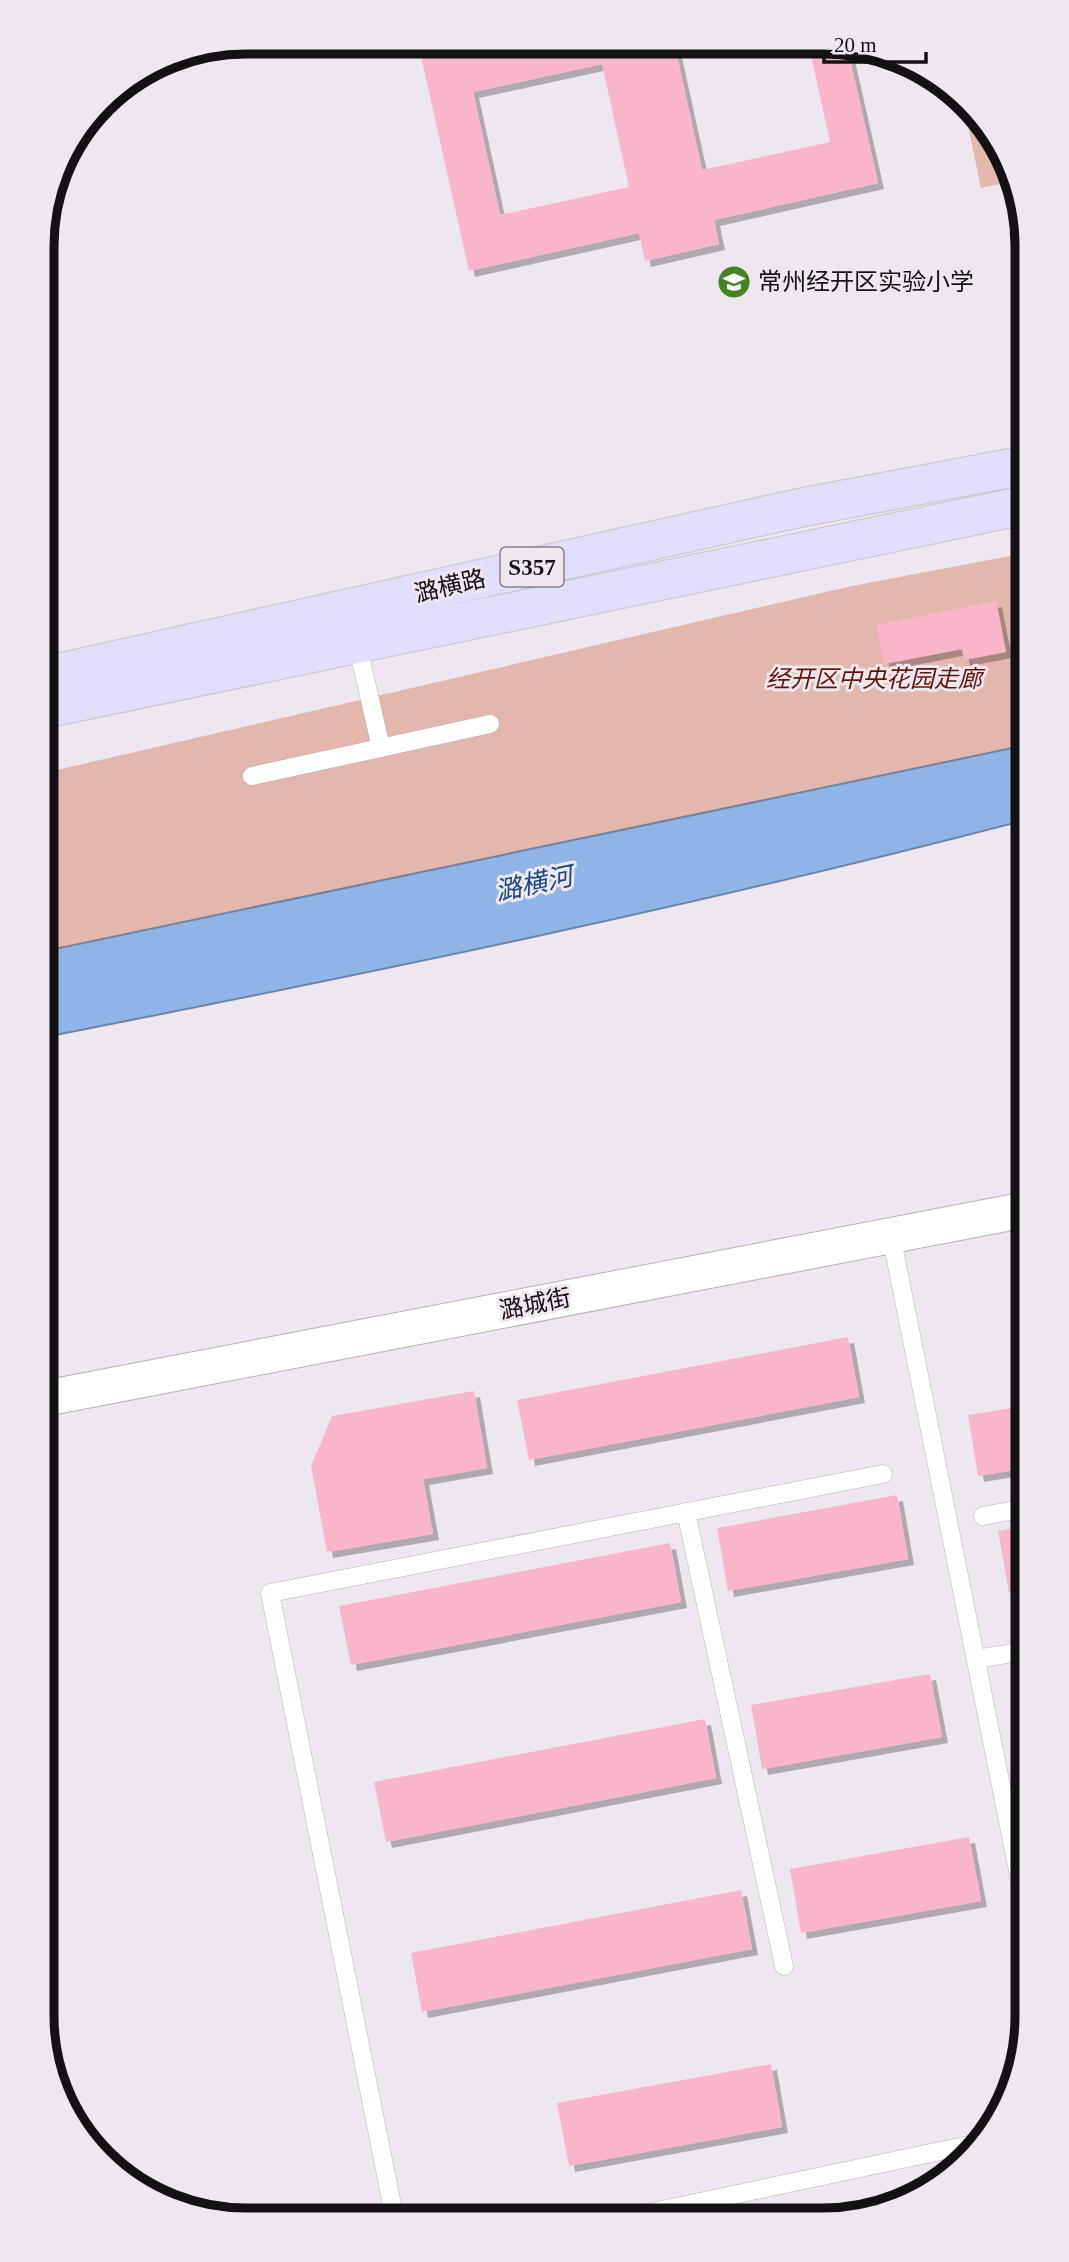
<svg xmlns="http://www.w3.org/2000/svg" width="1069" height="2262" font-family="'Times New Roman','Noto Sans SC',serif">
<defs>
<filter id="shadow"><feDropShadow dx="6" dy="6" stdDeviation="0" flood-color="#0004"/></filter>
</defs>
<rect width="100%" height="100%" fill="#efe7ef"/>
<g fill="#e4b7ad">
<path d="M963,102L1012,181L981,188Z"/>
<path d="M1021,554L1022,746L45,951L44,773L852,586Z"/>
</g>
<path fill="#8fb5e6" stroke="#6a84a7" stroke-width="2" d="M1022,746V821C700,905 372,973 45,1037V951Z"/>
<g fill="#f9b6ca" fill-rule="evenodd" filter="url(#shadow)">
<path d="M418,43L680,45L675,47L702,170L830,142L809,46H847L878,183L714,220L719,244L645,261L639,233L469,271ZM602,64L629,187L500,215L473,92Z"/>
<path d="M996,601L1006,652L964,660L962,649L884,664L876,625Z"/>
<path d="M848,1337L859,1397L529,1460L517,1400Z"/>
<path d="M474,1391L487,1468L423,1479L433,1534L327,1552L311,1466L332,1416Z"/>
<path d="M1024,1406L1025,1468L978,1476L968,1415Z"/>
<path d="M897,1495L908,1559L728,1591L717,1528Z"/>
<path d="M1025,1526V1590L1009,1593L998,1531Z"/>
<path d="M670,1543L681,1602L351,1665L339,1606Z"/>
<path d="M930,1674L942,1737L762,1769L751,1705Z"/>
<path d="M705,1719L716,1778L386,1842L374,1782Z"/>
<path d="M969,1837L981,1901L801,1933L790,1869Z"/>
<path d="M741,1890L752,1949L422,2012L411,1953Z"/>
<path d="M771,2064L782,2127L569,2166L557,2103Z"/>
</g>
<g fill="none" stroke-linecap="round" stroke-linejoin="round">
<defs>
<g id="service">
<path d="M357,643L381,748"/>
<path d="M252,776L490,724"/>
<path d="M891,1235L1026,1911"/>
<path d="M686,1512L784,1966"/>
<path d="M983,1516L1025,1508"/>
<path d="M976,1659L1025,1651"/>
<path d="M643,2214L983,2142"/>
<path d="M394,2215L270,1593L883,1474"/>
</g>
<path id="minor" d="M47,1398L1024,1210"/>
<g id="primary">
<path d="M44,676L799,508L1021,466"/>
<path d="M44,709L1021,506"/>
</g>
</defs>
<use href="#service" stroke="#b8b0b8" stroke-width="19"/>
<use href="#minor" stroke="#b8b0b8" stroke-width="37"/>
<use href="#primary" stroke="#c6c6c6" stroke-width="40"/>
<use href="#service" stroke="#fff" stroke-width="18"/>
<use href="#minor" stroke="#fff" stroke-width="35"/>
<use href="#primary" stroke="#e2defd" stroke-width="38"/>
</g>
<defs>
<symbol id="school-disc" viewBox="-11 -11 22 22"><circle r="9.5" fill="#458423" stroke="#efe7ef"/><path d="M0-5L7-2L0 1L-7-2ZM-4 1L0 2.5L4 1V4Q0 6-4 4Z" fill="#fff"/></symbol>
</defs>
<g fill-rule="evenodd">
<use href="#school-disc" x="715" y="263" width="38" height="38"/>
</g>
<g text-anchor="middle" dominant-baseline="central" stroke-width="6" stroke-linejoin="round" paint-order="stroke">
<rect fill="#efe7ef" stroke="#555155" stroke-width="2" x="500.5" y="547.5" width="63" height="39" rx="5"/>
<g font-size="23" font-weight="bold" fill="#131113">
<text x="532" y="567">S357</text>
</g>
<g font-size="24" fill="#131113" stroke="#efe7ef" text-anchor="start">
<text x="758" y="282">常州经开区实验小学</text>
</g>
<g font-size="24" fill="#131113" stroke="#efe7ef">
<text transform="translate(450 586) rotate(-13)">潞横路</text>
<text transform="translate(535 1304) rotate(-11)">潞城街</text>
</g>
<g font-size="24" font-style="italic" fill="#611405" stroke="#efe7ef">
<text x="874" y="679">经开区中央花园走廊</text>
</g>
<g font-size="26" font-style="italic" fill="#184985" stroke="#efe7ef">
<text transform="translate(534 884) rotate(-12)">潞横河</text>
</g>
</g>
<path d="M0 0H1069V2262H0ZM246 54H823A192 192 0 0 1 1015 246V2016A192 192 0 0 1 823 2208H246A192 192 0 0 1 54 2016V246A192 192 0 0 1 246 54Z" fill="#efe7ef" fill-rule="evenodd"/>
<path fill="none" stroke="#131113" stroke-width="9" d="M246 54H823A192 192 0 0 1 1015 246V2016A192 192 0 0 1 823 2208H246A192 192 0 0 1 54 2016V246A192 192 0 0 1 246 54Z"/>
<path d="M824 52v10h102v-10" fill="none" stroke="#131113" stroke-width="3.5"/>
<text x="834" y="52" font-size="21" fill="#131113" stroke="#efe7ef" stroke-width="5" paint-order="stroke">20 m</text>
</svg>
